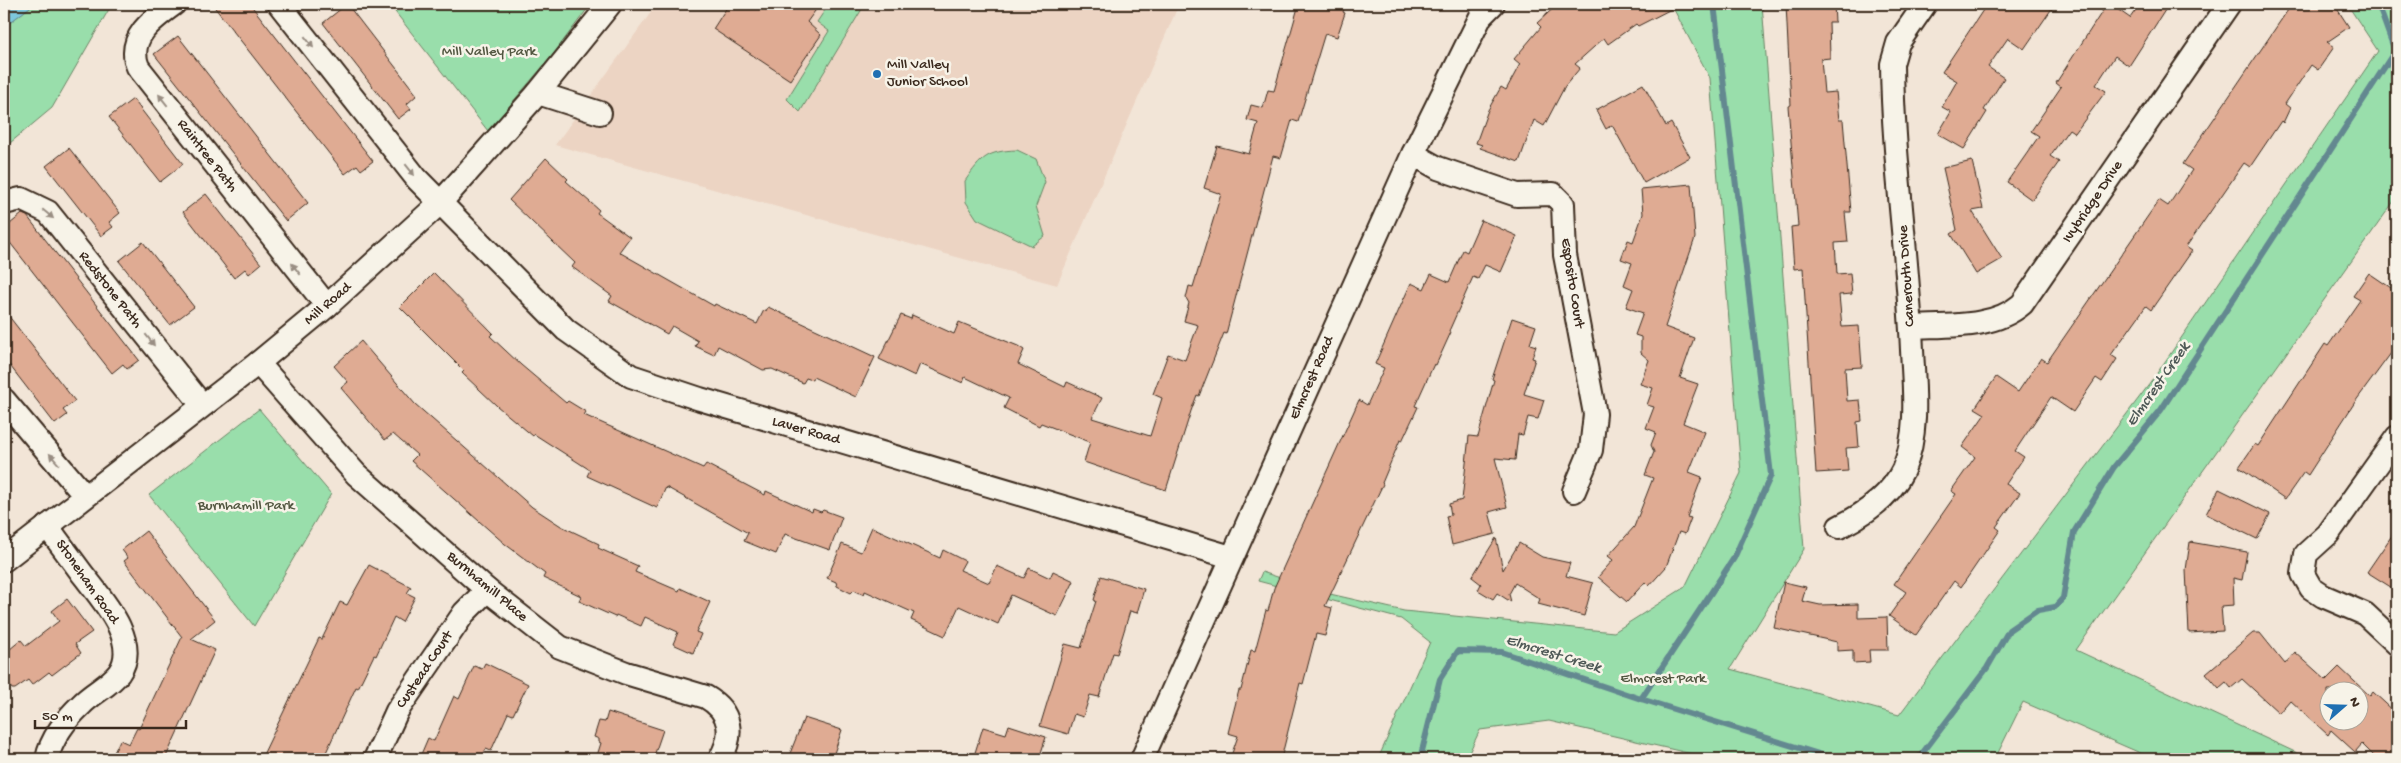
<svg xmlns="http://www.w3.org/2000/svg" width="2401" height="763" font-family="'Gochi Hand',sans-serif">
<rect width="100%" height="100%" fill="#f2e5d7"/>
<filter id="ink" filterUnits="userSpaceOnUse"><feTurbulence type="fractalNoise" baseFrequency=".02" numOctaves="2"/><feDisplacementMap in="SourceGraphic" scale="10" xChannelSelector="R" yChannelSelector="G"/><feConvolveMatrix kernelMatrix="1 2 1 2 8 2 1 2 1" color-interpolation-filters="sRGB"/></filter>
<g filter="url(#ink)">
<path fill="#ecd4c3" d="M657,4H1179L1057,285L555,145Z"/>
<g fill="#99deab" stroke="#6a8464">
<path d="M34,4H112L52,108L4,148V27Z"/>
<path d="M389,4H591L551,57L488,131Z"/>
<path d="M829,4H865L800,112L787,99L829,31L817,22Z"/>
<path d="M1671,4H1762L1804,549L1730,669L1899,715L2151,382L2378,51L2347,4H2397V197L2076,650L2310,759H2154L2023,702L1995,759H1714L1549,721L1480,730L1466,759H1378L1430,642L1401,619L1258,581L1262,572L1330,594L1404,611L1614,632L1685,587L1741,473L1710,78Z"/>
<path d="M1017,150L1036,159L1045,182L1036,206L1045,236L1032,246L977,219L966,202L965,181C982,157 987,151 1017,150Z"/>
<path d="M259,409L331,494L254,626L149,495Z"/>
</g>
<path fill="#7dc7dc" stroke="#638890" d="M4,4H34L4,27Z"/>
<g fill="none" stroke-linecap="round" stroke-linejoin="round">
<g stroke="#638890" stroke-width="6">
<path d="M1641,699L1734,558L1771,475L1714,4"/>
<path d="M1420,759L1440,679L1458,651L1502,652L1641,699L1835,759"/>
<path d="M1918,759L1987,668L2009,630L2038,610L2055,607L2063,598L2074,532L2114,467L2161,410L2395,51L2378,4"/>
</g>
</g>
<g fill="#dfab93" stroke="#3b2a1e" fill-rule="evenodd">
<path d="M212,4H250L373,161L361,170L357,165L345,174Z"/>
<path d="M347,4L417,95L407,104L411,109L398,119L323,23Z"/>
<path d="M729,4H820L807,22L821,35L790,80L713,29Z"/>
<path d="M1299,4H1346L1343,12L1345,13L1337,37L1325,33L1298,122L1292,120L1281,158L1273,156L1226,334L1224,333L1199,396L1197,395L1191,411L1166,490L1084,462L1090,442L1041,423L1039,426L1004,408L1009,398L965,377L963,383L920,364L915,376L879,359L901,315L911,319L912,315L954,334L959,322L1018,346L1024,350L1018,364L1065,387L1067,382L1102,398L1092,418L1150,436L1162,398L1153,394L1168,354L1185,360L1198,325L1184,321L1189,303L1186,298L1189,286L1193,287L1221,194L1204,188L1217,146L1249,154L1258,123L1247,120L1251,105L1263,108L1268,90L1274,91Z"/>
<path d="M1558,4H1681L1638,26L1636,24L1608,44L1604,38L1575,64L1580,68L1565,86L1544,126L1534,120L1519,162L1480,148L1482,145L1476,143L1488,110L1501,87L1506,90L1520,64L1514,59L1541,27L1537,23Z"/>
<path d="M1786,4H1834L1835,22H1829L1830,58L1821,59L1824,93L1836,92L1839,120H1843L1851,212H1845L1848,242L1835,243L1837,274L1850,273L1852,294L1839,295L1842,327L1859,326L1862,367L1845,368L1847,401L1860,400L1862,421L1857,422L1859,447L1846,448L1848,471L1816,473L1803,268L1794,269L1791,227L1798,226L1788,106L1791,105Z"/>
<path d="M1987,4H2055L2024,49L2008,38L1988,67L2004,78L1984,110L1987,112L1964,149L1938,134L1951,112L1942,107L1957,81L1942,72Z"/>
<path d="M2107,4H2110L2130,18L2140,4H2169L2129,66L2115,56L2096,85L2106,91L2075,133L2069,129L2050,156L2059,162L2032,200L2007,182L2039,136L2031,131L2061,87L2056,83Z"/>
<path d="M2292,4H2334L2349,27L2327,42L2334,47L2318,70L2311,65L2285,104L2290,108L2283,123L2281,121L2250,167L2244,163L2186,247L2192,251L2151,310L2146,306L2111,355L2117,359L2102,382L2096,378L2073,412L2051,397L2015,451L2024,457L2006,484L2020,493L1996,527L2000,530L1961,587L1954,581L1916,635L1889,616L1906,592L1894,584L1956,494L1951,491L1975,457L1962,447L1985,414L1975,408L1996,377L2018,392L2041,358L2047,362L2159,200L2168,206L2192,170L2183,164Z"/>
<path d="M178,36L308,203L286,221L154,54Z"/>
<path d="M1643,84L1666,126L1671,123L1690,157L1644,183L1612,125L1606,129L1596,110Z"/>
<path d="M133,99L183,164L160,182L109,117Z"/>
<path d="M69,148L120,213L109,222L113,227L101,236L46,166Z"/>
<path d="M546,158L568,179L566,181L599,210L597,213L630,237L619,252L714,306L715,304L757,324L764,310L766,311L768,307L875,357L856,397L813,377L812,380L806,378L803,383L772,369L763,370L718,346L714,355L695,346L698,341L672,326L667,334L609,301L612,296L572,267L575,263L509,200Z"/>
<path d="M1972,161L1983,209L1972,211L2002,259L1976,274L1951,234L1957,230L1943,168Z"/>
<path d="M1691,184L1695,238L1665,327L1694,338L1680,378L1698,384L1683,423L1705,432L1689,472L1702,477L1687,517L1691,518L1685,534L1679,532L1666,567L1649,586L1645,582L1627,602L1598,577L1613,560L1608,556L1634,527L1653,478L1645,475L1654,452L1651,445L1656,432L1646,428L1654,407L1647,405L1653,388L1640,384L1649,360L1641,353V337L1635,335L1643,313L1626,307L1633,289L1624,285L1632,263L1621,259L1628,240L1633,242L1643,214L1641,189Z"/>
<path d="M206,194L261,264L249,274L245,269L234,278L183,212Z"/>
<path d="M22,214L27,216L139,360L127,369L123,364L112,373L4,235V229Z"/>
<path d="M1481,220L1517,236L1501,272L1485,265L1478,279L1473,277L1449,331L1451,332L1436,365L1434,364L1415,406L1418,407L1402,441L1400,440L1382,483L1383,484L1325,606L1332,608L1325,636L1316,634L1303,684L1300,683L1281,759H1230L1238,736L1228,733L1239,690H1241L1251,650L1255,651L1266,610L1268,611L1274,588L1359,400L1367,405L1384,368L1375,364L1402,303L1411,283L1424,289L1431,274L1449,282L1463,250L1467,252Z"/>
<path d="M143,242L194,307L170,325L119,261Z"/>
<path d="M434,273L493,333L490,336L521,365L566,403L568,401L586,412L584,415L703,468L706,464L765,495L766,491L812,512L813,509L821,512L823,510L842,517L830,550L785,534L776,554L744,541L748,533L666,487L657,508L587,476L590,470L534,434L533,436L497,406L462,373L464,371L400,307Z"/>
<path d="M2369,273L2397,292V345L2355,402L2308,475L2304,472L2285,499L2239,467L2255,444L2258,446L2325,344L2328,346L2360,300L2353,296Z"/>
<path d="M4,310L75,401L63,410L67,415L55,424L4,358Z"/>
<path d="M1512,318L1536,326L1530,344L1536,346L1532,358L1535,359L1524,394L1544,400L1538,419L1528,417L1523,435L1518,434L1515,460L1495,458L1507,507L1489,512L1495,534L1452,545L1446,516L1451,515L1449,504L1462,500L1469,436L1478,437L1494,380L1492,379Z"/>
<path d="M361,341L415,404L532,507L561,526L599,544L598,548L638,566L635,572L679,591L680,588L710,602L696,632L701,634L693,653L673,644L678,632L645,617L641,626L616,615L615,617L579,601L581,596L543,578L545,574L505,544L411,461L417,455L393,434L385,440L341,388L348,382L334,366Z"/>
<path d="M2219,489L2270,514L2257,539L2206,514Z"/>
<path d="M872,527L940,558L943,550L965,561L960,570L989,583L997,566L1024,578L1029,568L1050,578L1053,571L1074,581L1057,616L1011,595L998,624L959,606L945,636L911,620L914,613L865,591L864,595L854,590L851,593L837,586L836,582L827,578L842,544L861,552Z"/>
<path d="M2397,528V591L2367,572Z"/>
<path d="M146,531L215,620L191,639L215,650L165,759H111L120,740L129,744L137,728L139,729L182,637L124,561L128,558L122,550Z"/>
<path d="M1496,538L1503,570L1519,543L1542,557L1570,563L1566,576L1593,583L1584,616L1538,604L1540,599L1515,583L1509,594L1511,602L1497,593L1493,599L1478,590L1481,584L1472,577Z"/>
<path d="M2190,542L2247,552L2242,580L2233,578L2234,605L2221,606L2223,631L2189,633L2186,570Z"/>
<path d="M369,565L411,587L407,593L415,597L402,622L394,617L376,656L374,655L358,688L356,687L323,759H261L319,638L322,639L340,602L347,605Z"/>
<path d="M1101,576L1144,589L1137,613L1130,611L1117,654L1113,653L1099,697L1090,695L1083,717L1074,714L1068,734L1040,726L1065,644L1081,648L1096,601L1094,600Z"/>
<path d="M1784,582L1806,587L1802,601L1820,605L1858,604V618L1887,617L1888,650H1869L1870,662L1853,663V650L1837,651V642L1774,628Z"/>
<path d="M67,599L92,632L75,644L81,653L52,675L49,672L32,685L28,680L15,689H12L4,678V654L21,640L26,646L59,621L52,611Z"/>
<path d="M2253,633H2260L2285,664L2295,652L2326,680L2339,667L2370,696L2373,692L2397,714V759H2377L2362,744L2355,752L2331,730L2328,735L2290,700L2279,713L2242,679L2231,688L2226,682L2219,688L2206,673ZM2328,690H2358V720H2328Z"/>
<path d="M485,663L528,684L513,715L508,713L491,751L486,749L481,759H419L428,738L434,741L454,696L459,699L474,666L482,669Z"/>
<path d="M608,712L663,730L653,759H596L601,743L599,742V739L594,737L599,721L605,722Z"/>
<path d="M804,718L842,730L832,759H798L789,756Z"/>
<path d="M1009,725L1046,737L1039,759H973L983,727L1006,734Z"/>
</g>
<g fill="none" stroke-linecap="round" stroke-linejoin="round">
<defs>
<g id="minor">
<path d="M174,4C153,19 126,38 138,67L327,306"/>
<path d="M279,4L417,179L566,330L631,376L700,399L1231,557"/>
<path d="M538,93L600,113"/>
<path d="M1413,154L1438,168L1517,195L1553,194L1563,204L1565,255L1595,414L1591,450L1574,491"/>
<path d="M4,203L21,199L48,212L202,405"/>
<path d="M1911,327C1948,325 1993,329 2022,304L2229,4"/>
<path d="M258,363L356,474L487,590L560,647L626,673L706,697C732,712 734,735 720,759"/>
<path d="M4,400L85,496"/>
<path d="M2397,437L2328,534L2306,554L2303,574L2311,588L2323,596L2365,614L2397,644"/>
<path d="M1839,527C1865,514 1890,497 1903,470C1919,434 1914,388 1912,350C1908,255 1893,159 1892,64L1898,43L1925,4"/>
<path d="M4,560L258,363L327,306L441,202L538,93L610,4"/>
<path d="M47,759C51,739 66,719 81,705C92,693 109,686 119,673C142,641 99,596 81,572C70,557 59,542 47,526"/>
<path d="M375,759L397,711L464,613L487,590"/>
<path d="M1142,759L1413,154L1481,16L1493,4"/>
</g>
</defs>
<use href="#minor" stroke="#3b2a1e" stroke-width="26"/>
<use href="#minor" stroke="#f7f3e8" stroke-width="22"/>
</g>
<defs><path id="oneway-solid" d="M-6-.8H1V-3.2L6.5 0L1 3.2V.8H-6Z" transform="scale(1.25)"/></defs>
<g fill="#998e83">
<use href="#oneway-solid" transform="translate(309 42) rotate(52)"/>
<use href="#oneway-solid" transform="translate(163 100) rotate(-128)"/>
<use href="#oneway-solid" transform="translate(410 170) rotate(52)"/>
<use href="#oneway-solid" transform="translate(48 214) rotate(40)"/>
<use href="#oneway-solid" transform="translate(296 269) rotate(-128)"/>
<use href="#oneway-solid" transform="translate(150 340) rotate(52)"/>
<use href="#oneway-solid" transform="translate(54 459) rotate(-131)"/>
</g>
</g>
<circle fill="#1f6fb2" stroke="#f7f3e8" stroke-width="2" cx="877" cy="74" r="5"/>
<g text-anchor="middle" dominant-baseline="central" stroke-width="5" stroke-linejoin="round" paint-order="stroke">
<g font-size="15" fill="#525741" stroke="#f7f3e8">
<text x="489" y="52">Mill Valley Park</text>
<text x="246" y="506">Burnhamill Park</text>
<text x="1663" y="679">Elmcrest Park</text>
</g>
<g font-size="15" fill="#3b2a1e" stroke="#f7f3e8" text-anchor="start">
<text x="887" y="65">Mill Valley<tspan x="887" dy="17">Junior School</tspan></text>
</g>
<g font-size="15" fill="#3b2a1e" stroke="#f7f3e8">
<text transform="translate(207 156) rotate(52)">Raintree Path</text>
<text transform="translate(2093 202) rotate(-56)">Ivybridge Drive</text>
<text transform="translate(1907 276) rotate(-94)">Canerouth Drive</text>
<text transform="translate(1572 283) rotate(81)">Esposito Court</text>
<text transform="translate(110 290) rotate(52)">Redstone Path</text>
<text transform="translate(328 304) rotate(-41)">Mill Road</text>
<text transform="translate(1312 378) rotate(-66)">Elmcrest Road</text>
<text transform="translate(806 431) rotate(16)">Laver Road</text>
<text transform="translate(87 582) rotate(55)">Stoneham Road</text>
<text transform="translate(487 587) rotate(40)">Burnhamill Place</text>
<text transform="translate(425 670) rotate(-56)">Custead Court</text>
</g>
<g font-size="16" font-style="italic" fill="#4f5957" stroke="#f7f3e8">
<text transform="translate(2159 385) rotate(-55)">Elmcrest Creek</text>
<text transform="translate(1553 655) rotate(17)">Elmcrest Creek</text>
</g>
</g>
<rect width="2401" height="763" fill="none" stroke="#f7f3e8" stroke-width="20"/>
<rect x="10" y="10" width="2381" height="743" fill="none" stroke="#3b2a1e" stroke-width="2" filter="url(#ink)"/>
<g transform="translate(2344 706) rotate(70)"><circle r="24" fill="#f7f3e8" stroke="#aca397"/>
<path d="M0-4L9 19L0 12L-9 19Z" fill="#1f6fb2"/>
<text y="-8" font-size="14" font-weight="bold" text-anchor="middle" fill="#3b2a1e">N</text>
</g>
<path d="M35 720v8h151v-8" fill="none" stroke="#3b2a1e" stroke-width="2.5"/>
<text x="42" y="720" font-size="15" fill="#3b2a1e" stroke="#f7f3e8" stroke-width="4" paint-order="stroke">50 m</text>
</svg>
